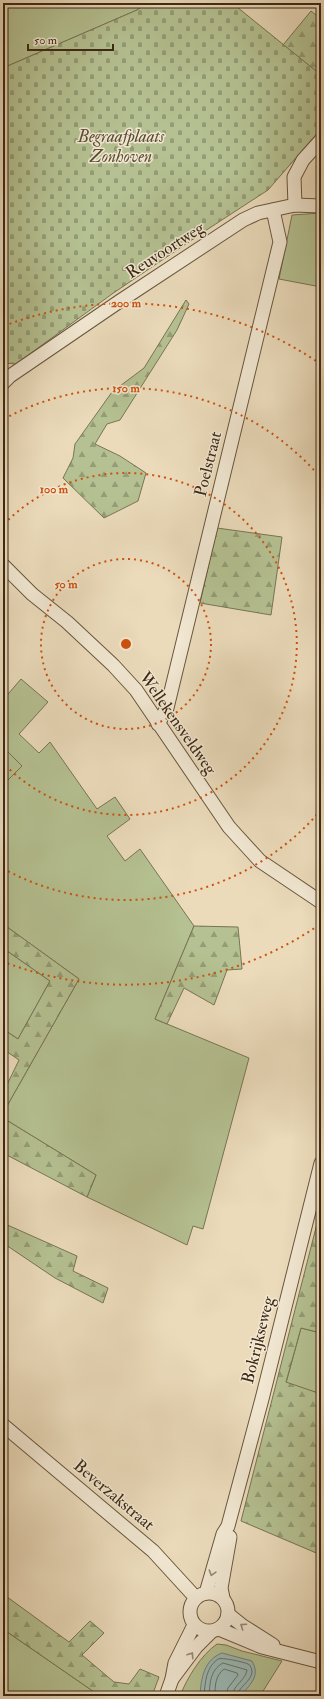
<svg xmlns="http://www.w3.org/2000/svg" width="324" height="1699" font-family="'IM FELL Double Pica',serif">
<defs>
<pattern id="forest-firs" width="22" height="20" patternUnits="userSpaceOnUse"><rect width="22" height="20" fill="#b5c192"/><path d="M5 1l3.5 6h-7zM16 11l3.5 6h-7z" fill="#949d76"/></pattern>
<pattern id="cemetery-stones" width="16" height="16" patternUnits="userSpaceOnUse"><rect width="16" height="16" fill="#b5c192"/><path d="M2 7V4a2 2 0 0 1 4 0v3zM10 15v-3a2 2 0 0 1 4 0v3z" fill="#949d76"/></pattern>
</defs>
<rect width="100%" height="100%" fill="#ebdbbb"/>
<filter id="stains"><feTurbulence type="fractalNoise" baseFrequency=".005" numOctaves="4"/><feColorMatrix values="0 0 0 0 .2 0 0 0 0 .09 0 0 0 0 .02 0 0 0 .5 -.17"/></filter>
<radialGradient id="worn" r=".72"><stop offset=".6" stop-color="#630" stop-opacity="0"/><stop offset="1" stop-color="#630" stop-opacity=".3"/></radialGradient>
<g fill="#b5c192" stroke="#787554">
<path d="M3,3H147L137,10L3,68Z"/>
<path d="M321,213V287L279,279L292,215Z"/>
<path d="M21,679L48,702L19,734L39,753L50,742L97,809L115,797L130,819L107,836L125,861L140,849L194,926L155,1019L249,1058L203,1229L193,1226L187,1245L87,1197L96,1175L3,1118V1113L79,979L3,924V785L22,766L4,748L3,749V700Z"/>
<path d="M3,948L50,981L18,1039L3,1029Z"/>
<path d="M301,1328L321,1333V1394L286,1383Z"/>
<path d="M3,1629L100,1696H3Z"/>
<path d="M217,1644L226,1645L242,1651L282,1661L260,1696H180C187,1678 201,1655 217,1644Z"/>
</g>
<g fill="url(#forest-firs)" stroke="#787554">
<path d="M311,11L321,19V75L283,45Z"/>
<path d="M186,300L189,304L177,330L120,420L107,424L95,444L120,456L146,473L138,501L104,518L63,478L73,458L75,444L112,392L144,368Z"/>
<path d="M217,528L282,537L271,615L200,603Z"/>
<path d="M4,748L22,766L3,785V749Z"/>
<path d="M3,924L79,979L3,1113V1093L19,1060L3,1049V1029L18,1039L50,981L3,948Z"/>
<path d="M194,926L238,927L242,969L227,970L214,1005L184,988L167,1024L155,1019Z"/>
<path d="M3,1118L96,1175L87,1197L3,1153Z"/>
<path d="M321,1208V1333L301,1328L286,1382L321,1394V1555L241,1521Z"/>
<path d="M3,1223L77,1256L73,1271L108,1288L103,1303L55,1278L3,1243Z"/>
<path d="M3,1594L69,1642L90,1621L104,1633L82,1655L114,1682L129,1684L140,1669L159,1677L152,1696H100L3,1629Z"/>
</g>
<path fill="url(#cemetery-stones)" stroke="#787554" d="M147,3H232L321,75V129L268,190L208,229L112,294L16,364L3,363V68L137,10Z"/>
<path fill="#9ab9b7" stroke="#747f76" d="M222,1653L252,1661C261,1676 250,1685 240,1696H200C201,1678 204,1660 222,1653Z"/>
<g fill="none" stroke-linecap="round" stroke-linejoin="round">
<g stroke="#6b7166" stroke-width="1">
<path d="M204,1696C205,1683 206,1667 218,1659C221,1657 244,1662 248,1664C251,1665 252,1670 252,1672C251,1682 238,1687 237,1696"/>
<path d="M209,1696C210,1683 210,1670 223,1663L247,1670C246,1680 233,1685 232,1696"/>
<path d="M215,1696C215,1686 215,1676 224,1669L237,1673L238,1675L228,1688L226,1696"/>
</g>
<defs>
<g id="minor">
<path d="M295,205L294,177L303,160L321,140"/>
<path d="M3,383L10,376L120,301L243,220L258,213L295,205L321,206"/>
<path d="M3,565L32,594L67,622L113,665L136,690L229,827L260,861L321,902"/>
<path d="M158,724L167,708L280,242L273,210"/>
<path d="M3,1425L153,1551L196,1598"/>
<circle cx="209" cy="1612" r="19"/>
<path d="M206,1593L223,1534L228,1526L262,1399L321,1163"/>
<path d="M223,1598L221,1588L230,1537"/>
<path d="M228,1614L243,1626L273,1645"/>
<path d="M219,1629L262,1647L321,1662"/>
<path d="M172,1679L196,1647L211,1632"/>
<path d="M166,1696L172,1679L175,1663L194,1625"/>
</g>
</defs>
<use href="#minor" stroke="#68563e" stroke-width="15"/>
<use href="#minor" stroke="#f2e8d3" stroke-width="13"/>
</g>
<defs><path id="oneway-chevron" d="M-2-3.5L2.5 0L-2 3.5" fill="none" stroke-width="1.6" stroke-linecap="round" stroke-linejoin="round"/></defs>
<g stroke="#978874">
<use href="#oneway-chevron" transform="translate(212 1573) rotate(107)"/>
<use href="#oneway-chevron" transform="translate(243 1626) rotate(-146)"/>
<use href="#oneway-chevron" transform="translate(191 1655) rotate(-56)"/>
</g>
<g fill="none" stroke="#ce520d" stroke-width="2" stroke-dasharray="2 4">
<circle cx="126" cy="644" r="85"/>
<path d="M4 524A171 171 0 1 1 4 764"/>
<path d="M321 810A256 256 0 0 1 4 869M4 419A256 256 0 0 1 321 478"/>
<path d="M319 925A341 341 0 0 1 4 962M4 326A341 341 0 0 1 319 363"/>
</g>
<g text-anchor="middle" dominant-baseline="central" stroke-width="3" stroke-linejoin="round" paint-order="stroke">
<g font-size="17" font-style="italic" fill="#5a4f34" stroke="#f2e8d3">
<text x="121" y="136">Begraafplaats<tspan x="121" dy="20">Zonhoven</tspan></text>
</g>
<g font-size="17" fill="#3c2915" stroke="#f2e8d3">
<text transform="translate(165 250) rotate(-33)">Reuvoortweg</text>
<text transform="translate(208 464) rotate(-76)">Poelstraat</text>
<text transform="translate(178 723) rotate(55)">Wellekensveldweg</text>
<text transform="translate(258 1340) rotate(-76)">Bokrijkseweg</text>
<text transform="translate(114 1495) rotate(40)">Beverzakstraat</text>
</g>
</g>
<circle cx="126" cy="644" r="6" fill="#ce520d" stroke="#f2e8d3" stroke-width="2"/>
<g font-size="12" text-anchor="middle" font-weight="bold" fill="#ce520d" stroke="#f2e8d3" stroke-width="3" stroke-linejoin="round" paint-order="stroke">
<text x="126" y="307">200 m</text>
<text x="126" y="392">150 m</text>
<text x="54" y="493">100 m</text>
<text x="66" y="588">50 m</text>
</g>
<rect width="324" height="1699" fill="none" stroke="#ebdbbb" stroke-width="16"/>
<rect x="4" y="4" width="316" height="1691" fill="none" stroke="#3c2915" stroke-width="2"/>
<rect x="8" y="8" width="308" height="1683" fill="none" stroke="#3c2915"/>
<path d="M28 44v6h85v-6" fill="none" stroke="#3c2915" stroke-width="2"/>
<text x="34" y="44" font-size="12" fill="#3c2915" stroke="#f2e8d3" stroke-width="3" paint-order="stroke">50 m</text>
<rect width="100%" height="100%" filter="url(#stains)"/>
<rect width="100%" height="100%" fill="url(#worn)"/>
</svg>
